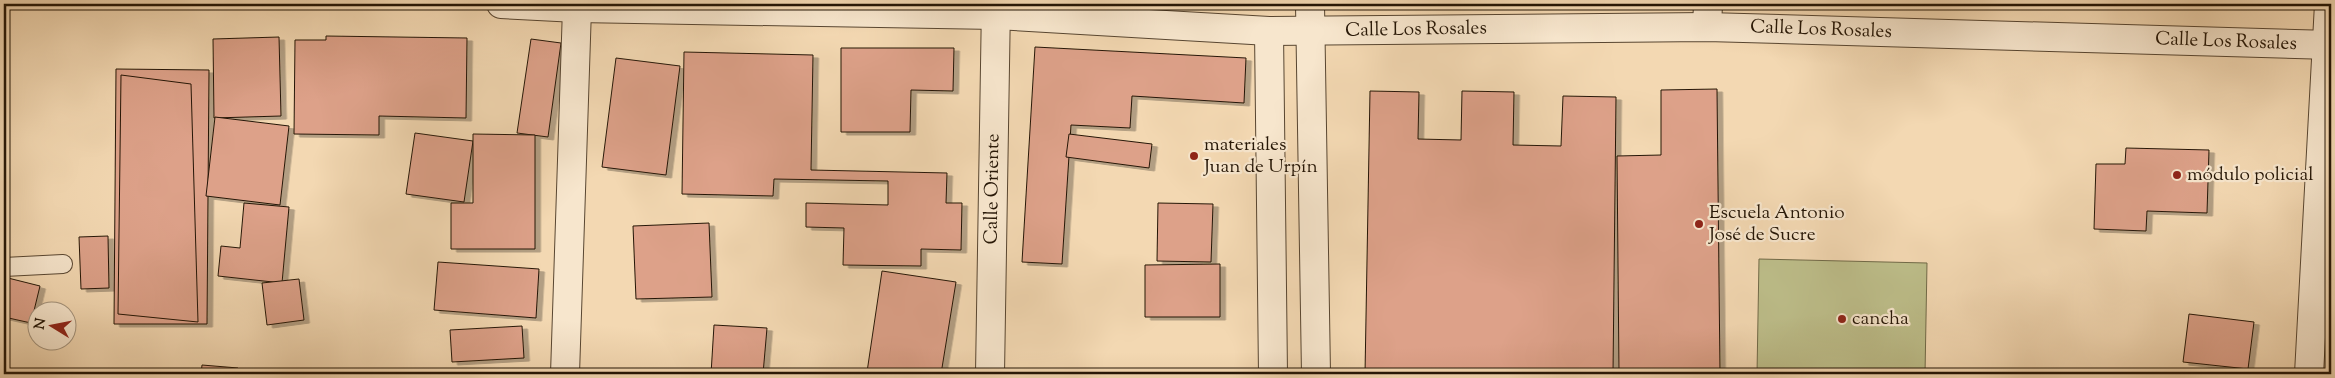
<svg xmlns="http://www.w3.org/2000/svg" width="2335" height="378" font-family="'Sorts Mill Goudy',serif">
<defs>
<filter id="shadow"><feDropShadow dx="5.5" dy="3" stdDeviation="0" flood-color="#0004"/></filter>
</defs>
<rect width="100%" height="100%" fill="#f3d8b2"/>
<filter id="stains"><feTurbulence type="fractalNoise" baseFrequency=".004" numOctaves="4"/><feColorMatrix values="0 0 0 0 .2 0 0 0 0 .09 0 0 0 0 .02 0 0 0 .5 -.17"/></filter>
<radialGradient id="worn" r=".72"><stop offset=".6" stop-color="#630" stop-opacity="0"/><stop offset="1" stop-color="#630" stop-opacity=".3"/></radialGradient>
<path fill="#bdbe8a" stroke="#716a48" d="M1759,259L1927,263L1925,374H1757Z"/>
<g fill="#dda189" stroke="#251606" filter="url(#shadow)">
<path d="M326,36L467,38L466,118L379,116V135L294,134L295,40H326Z"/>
<path d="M279,37L281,116L214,118L213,39Z"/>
<path d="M531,39L561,43L548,137L517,133Z"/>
<path d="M1035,47L1246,58L1244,103L1132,96L1130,128L1071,125L1062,264L1022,262Z"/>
<path d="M841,48H954L953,91L911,90L910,132H841Z"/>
<path d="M684,52L813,55L811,170L947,173L946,203H962L961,250L921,249V266L843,265L844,228L806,227V203L888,205V181L774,179L773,196L682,194Z"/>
<path d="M616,58L680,66L666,175L602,167Z"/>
<path d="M116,69L209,70L207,324H114Z"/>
<path d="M121,75L191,84L198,322L118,314Z"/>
<path d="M1717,89L1720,374H1619L1617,156L1661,155V90Z"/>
<path d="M1370,91L1419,92L1418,139L1461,140L1462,91L1514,92L1513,145L1561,146L1563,96L1616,97L1613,374H1365Z"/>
<path d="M215,117L289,126L280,205L206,196Z"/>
<path d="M415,133L473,141L464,202L406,194Z"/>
<path d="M473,134L535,135V249H451V203H473Z"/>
<path d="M1069,134L1152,144L1149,168L1066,157Z"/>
<path d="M2126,148L2209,150L2207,213L2147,211L2146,231L2094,229L2096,164H2125Z"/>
<path d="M244,203L289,207L282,283L218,276L221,246L240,248Z"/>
<path d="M1158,203L1213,204L1211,262L1157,261Z"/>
<path d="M709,223L712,297L636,299L633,226Z"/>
<path d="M108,236L109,288L81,289L79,237Z"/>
<path d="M438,262L539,269L536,318L434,310Z"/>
<path d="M1220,264V317H1145V265Z"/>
<path d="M882,271L956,282L941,374H883L867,372Z"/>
<path d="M4,277L40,286L31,323L4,317Z"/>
<path d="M299,279L304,320L267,325L262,283Z"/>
<path d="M2189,314L2254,322L2248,369L2183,362Z"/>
<path d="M714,325L767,328L763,374H711Z"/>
<path d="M522,326L524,358L452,362L450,330Z"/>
<path d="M202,365L238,368V374H201Z"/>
<path d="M4,371L48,373V374H4Z"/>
</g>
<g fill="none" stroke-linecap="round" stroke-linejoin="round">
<defs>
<path id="lane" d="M4,267L63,264"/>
<g id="street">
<path d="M501,4L577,8L996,15L1269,31L1707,27L2331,45"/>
<path d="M1310,4L1316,374"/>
<path d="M1707,27L1708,4"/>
<path d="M1269,31L1273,374"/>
<path d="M565,374L577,8"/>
<path d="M990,374L996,4"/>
<path d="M2309,374L2329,4"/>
</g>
</defs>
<use href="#lane" stroke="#584631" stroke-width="20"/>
<use href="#street" stroke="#584631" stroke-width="30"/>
<use href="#lane" stroke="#f7e6cd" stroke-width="18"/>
<use href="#street" stroke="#f7e6cd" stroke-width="28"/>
</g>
<g fill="#8f2418" stroke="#f7e6cd" stroke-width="2">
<circle cx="1194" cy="156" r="5"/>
<circle cx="2177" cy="175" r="5"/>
<circle cx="1699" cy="224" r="5"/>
<circle cx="1842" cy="319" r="5"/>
</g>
<g text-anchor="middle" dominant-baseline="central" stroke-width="4.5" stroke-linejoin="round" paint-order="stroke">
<g font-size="19" fill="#251606" stroke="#f7e6cd">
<text transform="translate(1416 30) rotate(-1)">Calle Los Rosales</text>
<text transform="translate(1821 30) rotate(2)">Calle Los Rosales</text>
<text transform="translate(2226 42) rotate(2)">Calle Los Rosales</text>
<text transform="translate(993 189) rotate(-89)">Calle Oriente</text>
</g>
<g font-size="19" fill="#251606" stroke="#f7e6cd" text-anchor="start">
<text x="1204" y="145">materiales<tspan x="1204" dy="22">Juan de Urpín</tspan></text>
<text x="2187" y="175">módulo policial</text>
<text x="1709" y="213">Escuela Antonio<tspan x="1709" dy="22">José de Sucre</tspan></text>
<text x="1852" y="319">cancha</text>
</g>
</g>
<rect width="2335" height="378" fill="none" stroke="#f3d8b2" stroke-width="20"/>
<rect x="5" y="5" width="2325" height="368" fill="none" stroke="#251606" stroke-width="2.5"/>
<rect x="10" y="10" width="2315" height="358" fill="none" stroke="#251606"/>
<g transform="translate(52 326) rotate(280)"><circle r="24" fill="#f7e6cd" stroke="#a3937d"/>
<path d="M0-4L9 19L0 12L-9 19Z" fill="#8f2418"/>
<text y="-8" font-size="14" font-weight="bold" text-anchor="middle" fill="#251606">N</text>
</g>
<rect width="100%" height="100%" filter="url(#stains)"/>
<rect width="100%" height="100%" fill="url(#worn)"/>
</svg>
